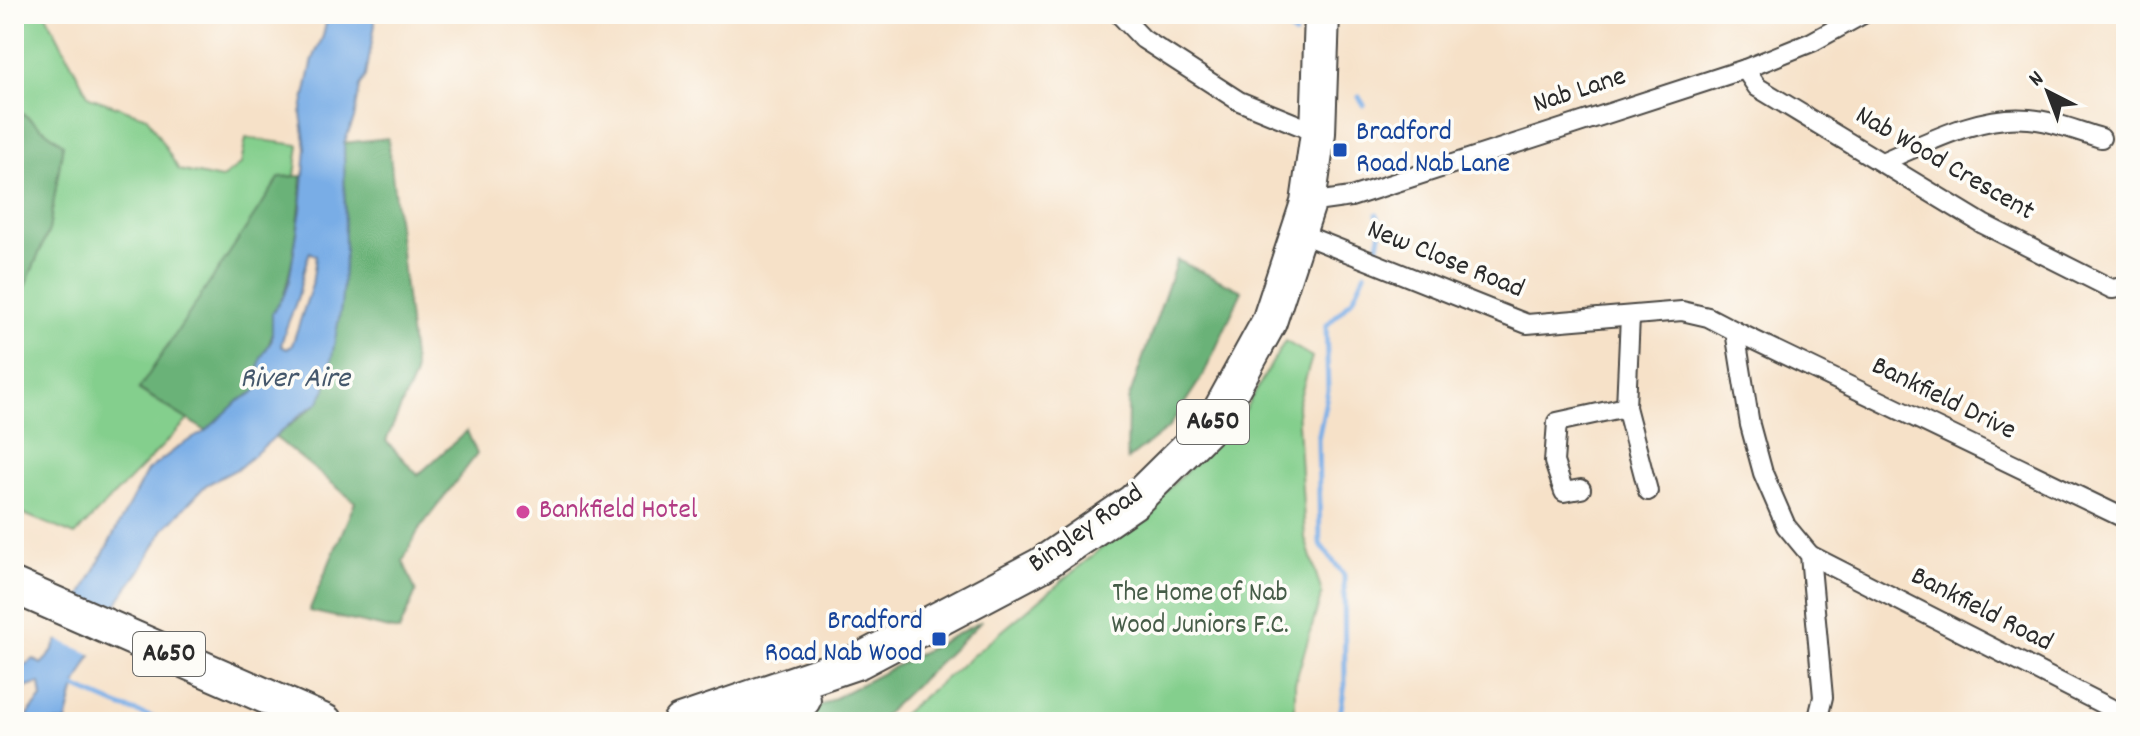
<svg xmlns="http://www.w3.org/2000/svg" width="2140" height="736" font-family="Dekko,sans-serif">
<rect width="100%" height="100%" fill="#fdfcf7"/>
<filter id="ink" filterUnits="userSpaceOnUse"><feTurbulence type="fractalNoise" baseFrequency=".0125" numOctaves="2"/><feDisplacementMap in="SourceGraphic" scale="16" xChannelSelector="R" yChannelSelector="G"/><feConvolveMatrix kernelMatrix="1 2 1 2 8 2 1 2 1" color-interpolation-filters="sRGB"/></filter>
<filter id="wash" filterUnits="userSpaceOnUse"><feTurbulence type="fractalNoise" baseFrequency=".006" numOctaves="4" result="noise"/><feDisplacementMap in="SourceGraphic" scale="32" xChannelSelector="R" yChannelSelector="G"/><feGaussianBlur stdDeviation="1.8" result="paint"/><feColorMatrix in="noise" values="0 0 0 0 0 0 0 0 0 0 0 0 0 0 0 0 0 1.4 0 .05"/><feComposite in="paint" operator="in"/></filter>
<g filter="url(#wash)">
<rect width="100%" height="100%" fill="#f6e1c8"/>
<g fill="#84cf8d" stroke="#587d5c" stroke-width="2">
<path d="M14,14H46L89,97L147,117L179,170L221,179L241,164L246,138L299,145L295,176L280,177L139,390L188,420L75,535L14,510V312L49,230L63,144L14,107Z"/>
<path d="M1285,341L1312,357L1297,407L1305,538L1322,593L1295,683V722H893L1147,510L1239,419Z"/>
</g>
<g fill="#6bb278" stroke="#4b6e52" stroke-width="2">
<path d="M14,107L63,144L49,230L14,312Z"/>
<path d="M388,138L415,375L386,441L418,475L467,431L477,454L418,531L403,561L416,592L399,631L309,611L355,502L275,437L318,403L345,257L344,143Z"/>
<path d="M302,176C300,225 292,272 277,318C272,333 271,345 261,358L265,374L263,383L253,393L238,401L206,431L139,389L280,177Z"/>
<path d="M1177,260L1242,291L1204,374L1168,428L1127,460L1128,401Z"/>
<path d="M982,621L877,722H789Z"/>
</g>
<path fill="#79ade6" stroke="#526c88" stroke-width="2" fill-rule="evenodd" d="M328,14H374L375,24L366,76L360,87L354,119L344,143L345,257L341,307L326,389L318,403L301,414L239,468L206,485L164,529L140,571L120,598L75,687L66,722H27L29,713L42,698L40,683L16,691L14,672L34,659L41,664L50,655L147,471L181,445L206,431L238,401L253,393L263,383L265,374L259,367L261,358L272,340V313L284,295L289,281L301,210L306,148L301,114L313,59L323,36ZM310,252L316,256L312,285L292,345L287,349L281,346C284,329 293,313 298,296C302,281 303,267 310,252Z"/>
<path fill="#f6e1c8" d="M74,600L114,617L95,656L54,638Z"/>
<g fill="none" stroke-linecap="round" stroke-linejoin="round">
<g stroke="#79ade6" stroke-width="5">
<path d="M1273,14L1295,35"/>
<path d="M1359,97L1364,105"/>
<path d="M1377,250L1381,230L1377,214"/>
<path d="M75,687L119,706L167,722"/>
<path d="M1339,722L1345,684L1344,575L1320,544L1318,439L1328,390L1326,326L1353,299L1365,273"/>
</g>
</g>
</g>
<g filter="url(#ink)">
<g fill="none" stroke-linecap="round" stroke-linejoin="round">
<defs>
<g id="street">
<path d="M1119,14L1143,39L1239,101L1318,133"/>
<path d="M1745,69L1757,87L1983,224L2112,289L2126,287"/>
<path d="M1882,162C1927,143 1979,114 2029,119C2054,121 2077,131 2101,138"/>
<path d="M1308,203L1351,197L1745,69L1812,42L1863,14"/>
<path d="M1299,233L1527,324L1682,311L1708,317L1735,331L1750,425L1763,473L1786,526L1810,555L1823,697L1817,722"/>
<path d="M1630,316L1626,407L1648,491"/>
<path d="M1735,331L2126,519"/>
<path d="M1581,489L1564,492L1554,462L1557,422L1626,407"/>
<path d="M1810,555L2126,716"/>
</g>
<g id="highway">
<path d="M14,586L325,722"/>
<path d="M680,722L859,661L1041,565L1133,502L1214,422L1269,322L1308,203L1318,133L1322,14"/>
<path d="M752,722L803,700"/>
</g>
</defs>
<use href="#street" stroke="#494643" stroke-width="22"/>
<use href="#highway" stroke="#494643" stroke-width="38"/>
<use href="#street" stroke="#fff" stroke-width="18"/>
<use href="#highway" stroke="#fff" stroke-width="34"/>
</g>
</g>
<g fill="#1a4fb4" stroke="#fdfcf7" stroke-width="3">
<rect x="1332" y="142" width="16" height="16" rx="4"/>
<rect x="931" y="631" width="16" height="16" rx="4"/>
</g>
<circle fill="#d1479c" stroke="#fdfcf7" stroke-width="3" cx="523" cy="512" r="8"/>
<g text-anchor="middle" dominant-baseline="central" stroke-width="7" stroke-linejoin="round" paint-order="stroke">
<g fill="#fdfcf7" stroke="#6a6a68" stroke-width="2">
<rect x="1177" y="400" width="72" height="44" rx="6"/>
<rect x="133" y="632" width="72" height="44" rx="6"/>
</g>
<g font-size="26" font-weight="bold" fill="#2b2b2b">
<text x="1213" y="422">A650</text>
<text x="169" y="654">A650</text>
</g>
<g font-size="28" fill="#2b2b2b" stroke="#fdfcf7">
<text transform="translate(1580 92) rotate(-18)">Nab Lane</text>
<text transform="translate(1944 165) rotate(30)">Nab Wood Crescent</text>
<text transform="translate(1445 261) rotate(22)">New Close Road</text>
<text transform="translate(1943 400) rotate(26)">Bankfield Drive</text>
<text transform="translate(1087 530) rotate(-35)">Bingley Road</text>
<text transform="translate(1981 611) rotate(27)">Bankfield Road</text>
</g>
<g font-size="28" fill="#164399" stroke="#fdfcf7" text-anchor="start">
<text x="1356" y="134">Bradford<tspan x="1356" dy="32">Road Nab Lane</tspan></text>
<text x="923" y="623" text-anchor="end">Bradford<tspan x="923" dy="32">Road Nab Wood</tspan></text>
</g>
<g font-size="28" fill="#b23c85" stroke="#fdfcf7" text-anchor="start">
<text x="539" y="512">Bankfield Hotel</text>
</g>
<g font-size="28" fill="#465c48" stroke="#fdfcf7">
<text x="1200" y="595">The Home of Nab<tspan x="1200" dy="32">Wood Juniors F.C.</tspan></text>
</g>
<g font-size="30" font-style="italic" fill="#46586c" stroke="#fdfcf7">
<text x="295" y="380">River Aire</text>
</g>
</g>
<rect width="2140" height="736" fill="none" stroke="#fdfcf7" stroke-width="48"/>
<g transform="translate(2048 92) rotate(318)" stroke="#fdfcf7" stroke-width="6" paint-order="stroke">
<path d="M0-6L14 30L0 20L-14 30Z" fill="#2b2b2b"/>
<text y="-12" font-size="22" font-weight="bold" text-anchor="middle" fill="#2b2b2b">N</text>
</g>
</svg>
